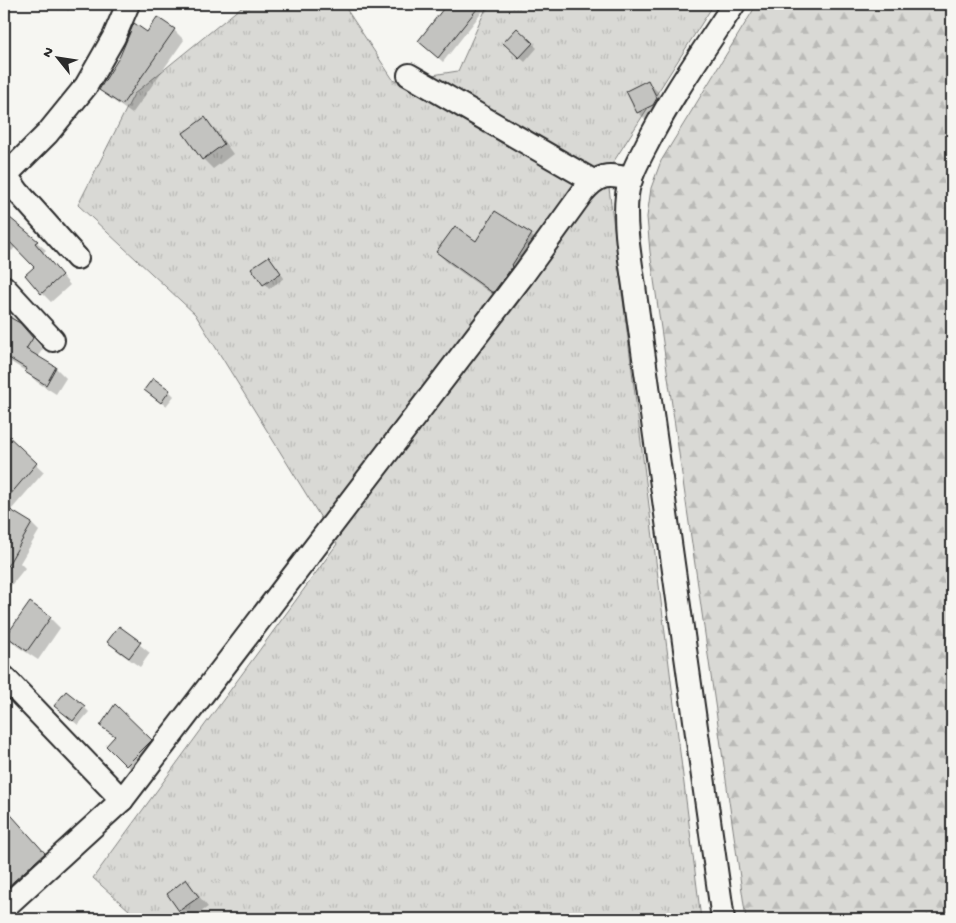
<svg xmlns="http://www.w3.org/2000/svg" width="956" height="923" font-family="'Gochi Hand',sans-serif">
<defs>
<pattern id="grass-tufts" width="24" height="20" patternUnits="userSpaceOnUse" patternTransform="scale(1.25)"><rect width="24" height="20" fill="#d9d9d5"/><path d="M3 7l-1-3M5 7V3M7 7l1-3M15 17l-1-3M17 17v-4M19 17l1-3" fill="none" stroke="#babab7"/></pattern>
<pattern id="forest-firs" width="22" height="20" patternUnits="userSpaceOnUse" patternTransform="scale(1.25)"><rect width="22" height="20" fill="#d9d9d5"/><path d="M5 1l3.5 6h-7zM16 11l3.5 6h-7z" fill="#babab7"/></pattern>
</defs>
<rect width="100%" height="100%" fill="#f6f6f2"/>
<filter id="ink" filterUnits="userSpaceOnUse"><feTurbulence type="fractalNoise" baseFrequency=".02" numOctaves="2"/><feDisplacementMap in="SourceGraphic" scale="10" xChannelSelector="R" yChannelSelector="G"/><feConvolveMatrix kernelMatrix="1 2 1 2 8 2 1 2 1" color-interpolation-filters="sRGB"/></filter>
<g filter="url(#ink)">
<path fill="url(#grass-tufts)" stroke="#828280" d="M247,4H343L394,81L458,71L488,4H714L607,172L701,919H139L93,878L337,544L195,314L78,205L134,94L240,8Z"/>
<path fill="url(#forest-firs)" stroke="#828280" d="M757,4H952V919H746L650,252L647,217L651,188L661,161Z"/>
<g fill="#0003">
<path d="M61,4H76L68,11Z"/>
<path d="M449,4H493L485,13L483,11L443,62L420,41Z"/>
<path d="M517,29L537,48L525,62L504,43Z"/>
<path d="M174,30L184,40L132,114L111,99L101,89L147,34Z"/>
<path d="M648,82L658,92L667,109L648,122L638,112Z"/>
<path d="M205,119L215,129L233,154L213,169L203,159Z"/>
<path d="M4,214L46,250L43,253L70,285L51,302L42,293L36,267L16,246L12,251L4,244Z"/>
<path d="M531,235L541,245L503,302L447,262L437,252L476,243Z"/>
<path d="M273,262L284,278L269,289L253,269Z"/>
<path d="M4,308L43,349L37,357L56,368L66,378L56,394L37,382L27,372L11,362L4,355V348L9,340L4,336Z"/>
<path d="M169,391L174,396L166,406L150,395Z"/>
<path d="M4,430L9,436L7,437L44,472L11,510L32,524L39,531L20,563L25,568L4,594Z"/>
<path d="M30,604L50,618L60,628L38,660L17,646L7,636Z"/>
<path d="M119,628L150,653L140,667L119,652L109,642Z"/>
<path d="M115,706L159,749L135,773L107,746L116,737L102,726Z"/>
<path d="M84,707L89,712L78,725L61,711Z"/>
<path d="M10,816L59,869L4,908V822Z"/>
<path d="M186,881L208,907L191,919H189L180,910L168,895Z"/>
</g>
<g fill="#c3c3c0" stroke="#2b2b2b">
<path d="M447,4H481L438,58L418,41Z"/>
<path d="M157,17L175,29L122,105L99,90L120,56L134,23L147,32Z"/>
<path d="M517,28L533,43L519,58L503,43Z"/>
<path d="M648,80L657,98L653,105L637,113L626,91Z"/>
<path d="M205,117L224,144L202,160L183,133Z"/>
<path d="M495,211L532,234L512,265L513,266L493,293L436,252L455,226L476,241Z"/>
<path d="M4,213L38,241L35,243L62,275L41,294L25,275L34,267L4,236Z"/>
<path d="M269,256L281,273L263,285L251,268Z"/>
<path d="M4,314L20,323L33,338L26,349L56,367L46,385L25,372L27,369L4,355Z"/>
<path d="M153,378L170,390L161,403L144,390Z"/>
<path d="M4,432L37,463L4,502Z"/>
<path d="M4,506L32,523L4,572Z"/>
<path d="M30,602L51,617L27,651L6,636Z"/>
<path d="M119,626L141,642L129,658L107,642Z"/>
<path d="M66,691L85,706L73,721L54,706Z"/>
<path d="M115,704L152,740L126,766L106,746L115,736L100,726Z"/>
<path d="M4,807L45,853L4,890Z"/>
<path d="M186,879L199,897L179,911L167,894Z"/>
</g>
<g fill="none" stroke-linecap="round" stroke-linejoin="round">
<defs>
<g id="minor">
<path d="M409,75L593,181"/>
<path d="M6,175L18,192L77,258"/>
<path d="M4,177L47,134L86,86L114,37L128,4"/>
<path d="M4,287L53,340"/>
<path d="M4,677L122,800"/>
<path d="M4,908L122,800L523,275L583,192C599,174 608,173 631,180"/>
<path d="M723,919L636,301C632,267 623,230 627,195C629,178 638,161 646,146C671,96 704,50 734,4"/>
</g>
</defs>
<use href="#minor" stroke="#2b2b2b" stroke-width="26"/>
<use href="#minor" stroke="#f6f6f2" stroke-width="22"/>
</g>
</g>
<rect width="956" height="923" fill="none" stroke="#f6f6f2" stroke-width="20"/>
<rect x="10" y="10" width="936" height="903" fill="none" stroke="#2b2b2b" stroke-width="2" filter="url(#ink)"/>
<g transform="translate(58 58) rotate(300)" stroke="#f6f6f2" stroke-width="4" paint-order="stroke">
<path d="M0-4L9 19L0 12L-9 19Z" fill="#2b2b2b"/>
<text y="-8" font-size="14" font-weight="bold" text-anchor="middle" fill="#2b2b2b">N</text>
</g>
</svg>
